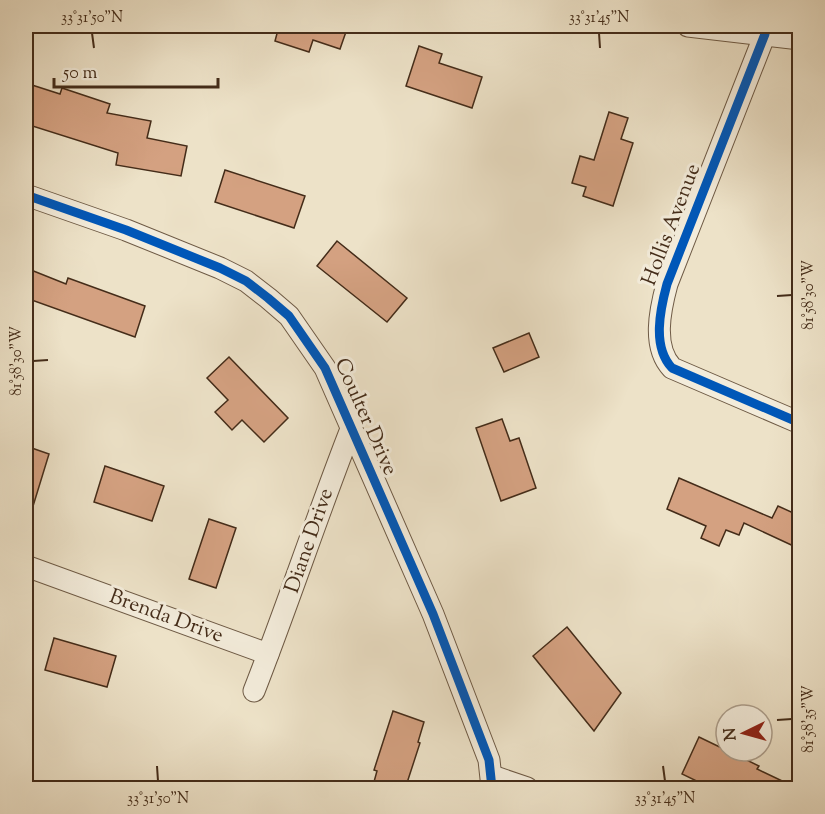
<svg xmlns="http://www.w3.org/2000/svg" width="825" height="814" font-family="'Sorts Mill Goudy',serif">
<rect width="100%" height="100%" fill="#ede2c8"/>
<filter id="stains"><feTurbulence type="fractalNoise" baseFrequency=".00333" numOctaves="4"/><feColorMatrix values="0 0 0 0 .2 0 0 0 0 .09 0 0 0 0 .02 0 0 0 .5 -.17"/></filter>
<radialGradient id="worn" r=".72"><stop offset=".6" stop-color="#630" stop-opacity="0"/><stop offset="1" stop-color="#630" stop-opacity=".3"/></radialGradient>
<g fill="#d4a181" stroke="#442c19" stroke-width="1.5">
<path d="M279,26H348L340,49L313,40L309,52L275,41Z"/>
<path d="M419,46L442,54L439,63L482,77L472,108L406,86Z"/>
<path d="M32,85L60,94L62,88L110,104L107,113L151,121L147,138L187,146L181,176L116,165L118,153L26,124V105Z"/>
<path d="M609,112L628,118L621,139L633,143L613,206L583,196L586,187L572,183L580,156L594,160Z"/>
<path d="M225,170L305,196L294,228L215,202Z"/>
<path d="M337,241L407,298L387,322L317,266Z"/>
<path d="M26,268L66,284L68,278L145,306L135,337L26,298Z"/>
<path d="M529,333L539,357L504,372L493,348Z"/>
<path d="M229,357L288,418L264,442L242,420L232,430L215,412L228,400L207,378Z"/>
<path d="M502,419L510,441L519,438L536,488L501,501L476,428Z"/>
<path d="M26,446L49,454L30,516L26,515Z"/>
<path d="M105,466L164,486L152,521L94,502Z"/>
<path d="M679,478L772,518L778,506L800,516V549L744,523L739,535L726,530L719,546L701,538L706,526L667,509Z"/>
<path d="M209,519L236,528L216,588L189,579Z"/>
<path d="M567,627L621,693L594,731L533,656Z"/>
<path d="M54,638L116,656L107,687L45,670Z"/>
<path d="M393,711L424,722L418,742L420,743L405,789H372L377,771L374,770Z"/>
<path d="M699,737L759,766L757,769L799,789H713L682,774Z"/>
</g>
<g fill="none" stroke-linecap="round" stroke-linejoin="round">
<defs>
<g id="street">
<path d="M688,26L800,39"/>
<path d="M765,34L667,284C660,310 652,347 672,368L800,423"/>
<path d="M26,195L126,230L220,268L246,281L268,298L289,316L325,368L433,614L489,760L492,788"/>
<path d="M26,566L268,654"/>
<path d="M254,691C288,604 317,516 351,429"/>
<path d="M492,776L527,788"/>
</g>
</defs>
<use href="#street" stroke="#6e5a45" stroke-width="23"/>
<use href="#street" stroke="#f3ecdb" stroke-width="21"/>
<defs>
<g id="cycleway">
<path d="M765,34L667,284C660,310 652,347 672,368L800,423"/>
<path d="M26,195L126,230L220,268L246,281L268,298L289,316L325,368L433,614L489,760L492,788"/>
</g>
</defs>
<use href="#cycleway" stroke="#f3ecdb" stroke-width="13"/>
<use href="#cycleway" stroke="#0057b8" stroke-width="9"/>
</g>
<path fill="none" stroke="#442c19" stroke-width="2" d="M92,33L94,48M599,33L600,48M777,296L792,295M33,361L48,360M777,720L792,719M157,766L158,781M663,766L665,781"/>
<g text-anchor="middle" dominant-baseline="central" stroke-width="6" stroke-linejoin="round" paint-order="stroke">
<g font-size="21" fill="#442c19" stroke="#f3ecdb">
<text transform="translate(672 225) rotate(-69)">Hollis Avenue</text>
<text transform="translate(365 417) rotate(66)">Coulter Drive</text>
<text transform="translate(310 541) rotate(-71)">Diane Drive</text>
<text transform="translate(166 617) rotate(20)">Brenda Drive</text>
</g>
</g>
<rect width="825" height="814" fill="none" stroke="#ede2c8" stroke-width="66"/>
<g transform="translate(744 733) rotate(265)"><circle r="28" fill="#f3ecdb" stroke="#ad9f8d" stroke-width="1.5"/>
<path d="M0-4.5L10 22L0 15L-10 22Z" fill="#8f2418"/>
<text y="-9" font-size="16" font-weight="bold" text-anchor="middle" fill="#442c19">N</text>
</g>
<path d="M54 78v9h164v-9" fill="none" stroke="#442c19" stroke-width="3"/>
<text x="63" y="78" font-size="18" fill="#442c19" stroke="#f3ecdb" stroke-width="4.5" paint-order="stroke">50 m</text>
<rect x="33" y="33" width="759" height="748" fill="none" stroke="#442c19" stroke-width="2"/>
<g font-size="15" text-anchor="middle" fill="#442c19">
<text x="92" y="22">33°31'50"N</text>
<text x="599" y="22">33°31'45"N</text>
<text transform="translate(808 295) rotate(-90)" y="5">81°58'30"W</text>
<text transform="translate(16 361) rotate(-90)" y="5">81°58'30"W</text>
<text transform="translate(808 719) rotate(-90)" y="5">81°58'35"W</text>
<text x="158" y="803">33°31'50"N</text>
<text x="665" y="803">33°31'45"N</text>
</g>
<rect width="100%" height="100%" filter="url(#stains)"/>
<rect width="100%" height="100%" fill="url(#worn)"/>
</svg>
